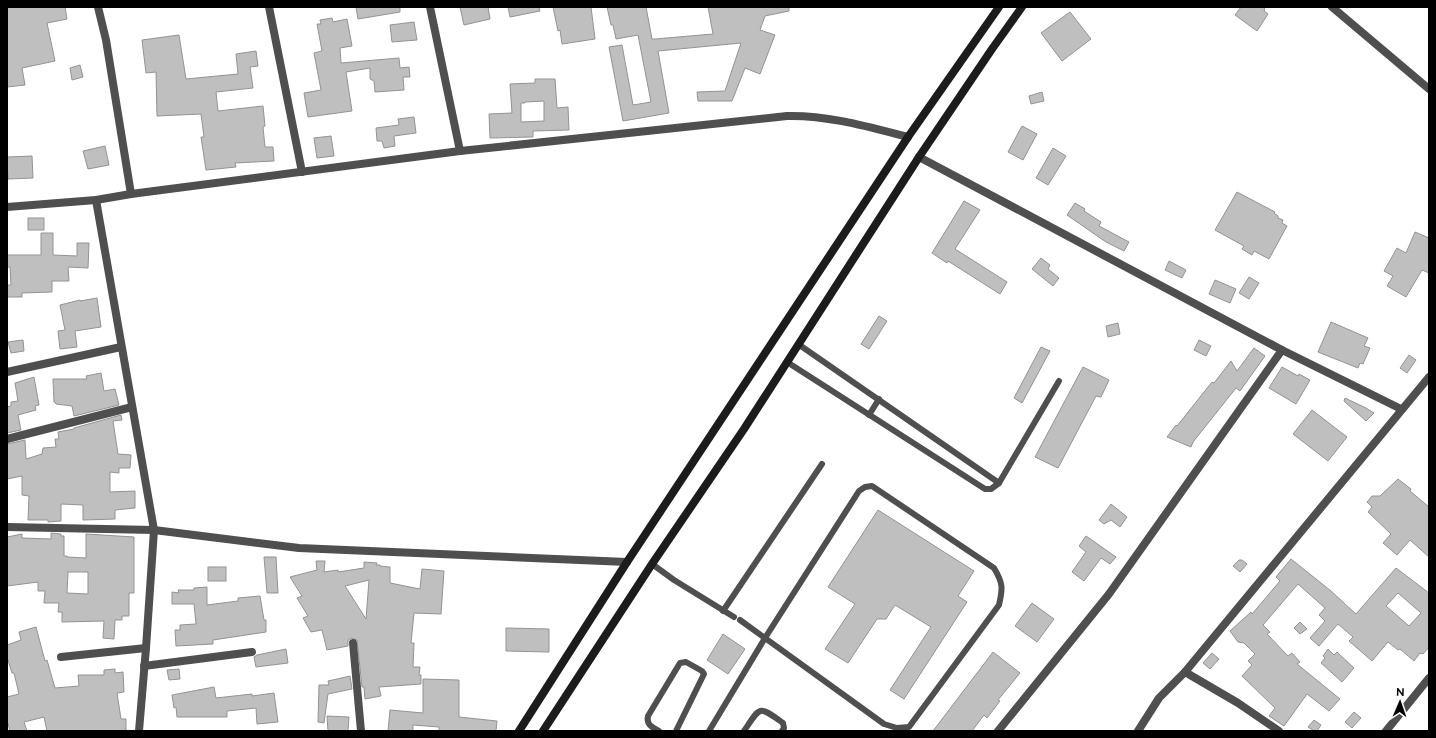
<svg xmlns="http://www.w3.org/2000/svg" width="1436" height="738" font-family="Raleway,sans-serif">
<rect width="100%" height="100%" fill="#fff"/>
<g fill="#bfbfbf" stroke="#939393" fill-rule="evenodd">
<path d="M7,7H65L67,19L47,23L55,61L22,68L25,85L7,87Z"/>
<path d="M356,7H400V12L358,19Z"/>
<path d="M460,7H488L490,19L464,25Z"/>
<path d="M508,7H539L540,11L510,17Z"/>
<path d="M553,7H591L595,39L562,44L560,30L558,31Z"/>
<path d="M607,7H646L652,39H655L713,34L708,7H789V11L765,16L760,30L775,35L760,74L745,68L732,101H698L697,92L725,91L741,43L658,51L669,113L623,121L609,47L622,45L633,105L651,102L638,35L616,39L613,25H611Z"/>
<path d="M1241,7H1265L1264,11L1268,14L1257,31L1235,15Z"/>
<path d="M1070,12L1091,39L1062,61L1041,33Z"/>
<path d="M332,18L333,22L347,19L352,46L340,48L341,63L399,58L400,68L409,67L410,77H403L404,90L375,92L374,81L370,79V68L346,72L352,111L308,117L304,93L321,90L314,53L322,51L317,24H321L320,20Z"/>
<path d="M414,22L417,40L392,42L390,25Z"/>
<path d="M179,35L186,79L238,74L236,54L256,51L258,66L250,67L253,88L216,92L218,111L263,106L265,126L263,127L265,147H273L274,161L235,163L236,167L206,170L201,137H204L201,114L157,116L156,72L146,73L142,40Z"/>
<path d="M80,65L83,77L72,80L70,68Z"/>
<path d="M535,79H555L557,108L568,107L569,130L533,131V137L490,138L489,114L512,113L510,84L535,83ZM544,101V121L521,122V103H525V102Z"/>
<path d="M1042,92L1044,101L1031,104L1029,96Z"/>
<path d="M414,117L416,133L394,136L395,146L384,148L382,141H377L376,128L399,125L398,119Z"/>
<path d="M1022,126L1037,134L1023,160L1008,152Z"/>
<path d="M331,136L334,156L317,158L314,138Z"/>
<path d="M105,146L109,165L88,169L83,151Z"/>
<path d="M1053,148L1066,156L1048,185L1036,178Z"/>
<path d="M32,156L33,178L8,179L7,157Z"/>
<path d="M1237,192L1275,212L1274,213L1278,216V218L1283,220L1282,223L1287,226L1269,259L1254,251L1252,255L1242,249L1244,246L1215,230Z"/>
<path d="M964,201L980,210L955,249L1007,282L1000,294L948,261L947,263L932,253Z"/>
<path d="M1075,203L1085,209L1084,211L1101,222L1099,226L1129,242L1124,251L1106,242L1067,215Z"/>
<rect x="28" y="218" width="16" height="12"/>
<path d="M1415,232L1429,238V273L1422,270L1406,297L1387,286L1393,276L1384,271L1397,248L1406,253Z"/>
<path d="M41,233H53V255L77,256V243H89L88,268L68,267L69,281H52V292L22,293V297H7V285H11L10,267H7V255H41Z"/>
<path d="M1041,258L1050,265L1048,269L1059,278L1053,286L1032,269Z"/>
<path d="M1169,261L1186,270L1182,278L1165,270Z"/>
<path d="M1249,277L1259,283L1249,299L1239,293Z"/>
<path d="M1215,280L1236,289L1230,303L1209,294Z"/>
<path d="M97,298L101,327L75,331L77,347L60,349L58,331L65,330L60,305L80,300V301Z"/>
<path d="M879,316L887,321L869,349L861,344Z"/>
<path d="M1331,322L1368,338L1364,346L1370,348L1363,364L1360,363L1358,368L1318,352Z"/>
<path d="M1118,323L1120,334L1108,337L1106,326Z"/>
<path d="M23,340L24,351L11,353L8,342Z"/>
<path d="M1199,340L1211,346L1206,356L1194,350Z"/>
<path d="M1041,347L1050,351L1022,403L1014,398Z"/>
<path d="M1254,348L1265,356L1240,391L1236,388L1193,442L1191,447L1167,437L1176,425L1177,426L1212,382L1214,383L1231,361L1237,371Z"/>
<path d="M1409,355L1416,360L1407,373L1400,368Z"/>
<path d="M1083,367L1109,380L1101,397L1096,396L1058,468L1035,457Z"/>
<path d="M1282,367L1298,376L1299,374L1310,380L1296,404L1269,388Z"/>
<path d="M101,373L104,391L115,389L119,405L74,416L72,406L56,404L55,402H54L53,379H87L86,376Z"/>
<path d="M34,377L39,405L35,406L36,410L18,415L21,430L7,433V407L11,406V402L18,401L15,383Z"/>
<path d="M1345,398L1366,408L1374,413L1366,421L1344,401Z"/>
<path d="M1312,410L1347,437L1328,461L1293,434Z"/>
<path d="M121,415L122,420L113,421L118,454L131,455L130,468H119V473L110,472V492L135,491V508L115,510V519L83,520V505L61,504V521L48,522V520H28L29,496L22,495V476L7,479V444L25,440L26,459L42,454L43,448L56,447L55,439H59L58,432L74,429V428Z"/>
<path d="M1398,479L1411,489L1410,491L1429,507V557L1410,540L1397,555L1383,543L1391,534L1368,512L1372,507L1367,502L1372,496H1380Z"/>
<path d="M1111,504L1127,517L1120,527L1111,520L1104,524L1099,520Z"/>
<path d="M878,510L974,571L958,596L967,602L904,699L890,690L931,627L895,605L886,619H877L848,663L825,649L855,604L828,587Z"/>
<path d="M51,533L61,534V536H64V556H67V557L86,558V534L134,537V593H129V616H122V620H115L114,639L103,638L104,621L62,622V612H58L59,603H44L45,591H38V582L7,586V537L22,534V538L51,539ZM68,572H88V594L67,593Z"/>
<path d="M1086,536L1116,557L1110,564L1101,558L1084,581L1072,572L1086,552L1079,546Z"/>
<path d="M264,557H276L278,593H267Z"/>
<path d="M1291,559L1331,591L1356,614L1396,568L1429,593V647L1423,654L1420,653L1414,661L1400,649L1398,650L1388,642L1372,661L1349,641L1353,637L1338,624L1319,646L1310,638L1325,621L1319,615L1325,608L1298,584L1263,625L1270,632L1267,634L1288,656L1292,653L1300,662L1297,664L1340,699L1329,711L1307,694L1284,726L1269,716L1275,708L1242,676L1252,665L1248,661L1255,654L1244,643L1238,642L1230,631L1251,612L1252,614L1280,581L1276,577ZM1398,593L1421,613L1409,626L1386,606Z"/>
<path d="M1239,560H1242L1247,564L1240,572L1233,566Z"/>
<path d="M316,561H325L324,572L338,570V572L364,568V562L377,563L376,565H380V566L390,567V583L420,589L422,569L444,571L441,614L414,613L411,643H414L413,667H420L419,675H421V684L379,687L381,696L365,699L364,687H362L357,640L352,638L348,640V646L327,650L322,630L311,632L303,618L308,616L297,598L302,596L290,577L317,570ZM369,580L366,619L345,586Z"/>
<rect x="208" y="567" width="18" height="14"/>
<path d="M207,587V605L238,601V598L260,596L264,620H266V632L213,640V644L176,646L175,630H180V625L196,624L194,604H172V592L179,593L178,590H194V588Z"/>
<path d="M1032,603L1054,619L1037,642L1015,626Z"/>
<path d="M1300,622L1307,629L1300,634L1294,628Z"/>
<path d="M36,627L45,661L47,660L55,688L79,686L78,675H104V670L115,669V673L123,672L124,692L117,693L121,719H126V731H47L44,717L24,722L27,731H10L7,720V697L19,694L14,673H12L7,657V645L21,640L19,632Z"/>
<path d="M506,628L549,629V652L506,651Z"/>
<path d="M723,634L745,649L728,674L707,660Z"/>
<path d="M286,649L288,663L256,667L254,657L257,655Z"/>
<path d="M1328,649L1334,655L1337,652L1354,668L1342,682L1321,663L1325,658L1323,656Z"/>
<path d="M993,652L1020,673L998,700L1000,701L987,718L984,715L972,731H933Z"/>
<path d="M1212,653L1219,659L1210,669L1203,663Z"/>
<path d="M179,669L180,679L169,680L167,670Z"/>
<path d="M350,676L352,689L328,694L324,723L318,722L319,685H329L328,681Z"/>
<path d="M423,679L459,680V717L497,721L496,731H439V727L413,725V731H388L390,710L423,713Z"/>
<path d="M214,687L216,698L252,694V696L274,693L278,722L257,724L256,708L227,711V717H177L176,707L174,708L172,695Z"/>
<path d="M1354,712L1361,718L1352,728L1345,722Z"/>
<path d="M327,716L349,717L348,731H328Z"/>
<path d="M1314,720L1321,725L1317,731H1314L1308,727Z"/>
</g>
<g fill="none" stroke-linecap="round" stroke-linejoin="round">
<g stroke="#4f4f4f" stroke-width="6">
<path d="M798,344L999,483"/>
<path d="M787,362L985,489H991L999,483L1059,381"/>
<path d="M869,415L879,399"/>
<path d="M652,564L674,580L734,617"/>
<path d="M723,611L822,464"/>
<path d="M659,731C652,727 646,725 648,716L680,663L686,662L702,671L704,674L676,731"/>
<path d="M709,731L765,638L859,491L865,487L872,486L994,568C1003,583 1003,588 999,605L909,727L897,728L884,724L740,620"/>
<path d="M744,731C761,706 758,705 783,723L784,728L782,731"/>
</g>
<g stroke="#4f4f4f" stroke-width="8">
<path d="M98,7L106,40L131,194"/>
<path d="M269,7L302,172"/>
<path d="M430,7L460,151"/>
<path d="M1332,7L1429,89"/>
<path d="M919,157L1282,350L1401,409"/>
<path d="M96,200L154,530L146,648L139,731"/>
<path d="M7,207L96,200L131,194L460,151L787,116C828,115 869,127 908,137"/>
<path d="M7,372L121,347"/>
<path d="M7,439L132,407"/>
<path d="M7,527L154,530L299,548L627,562"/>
<path d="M353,643L361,731"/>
<path d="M61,657L146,648"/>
<path d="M144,666L252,652"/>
<path d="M1185,672L1238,703L1279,731"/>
<path d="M998,731L1109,594L1282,350"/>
<path d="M1138,731L1159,698L1185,672L1429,377"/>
<path d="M1386,731L1429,678"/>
</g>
<g stroke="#1c1c1c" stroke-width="8">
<path d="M519,731L627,562L908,137L999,7"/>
<path d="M543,731L652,564L744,429L919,157L992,49L1022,7"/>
</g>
</g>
<rect width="1436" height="738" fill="none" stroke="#000000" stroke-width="16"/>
<g transform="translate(1400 702) rotate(2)" stroke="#ffffff" stroke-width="3" paint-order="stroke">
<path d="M0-3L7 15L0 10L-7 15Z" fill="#000000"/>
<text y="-6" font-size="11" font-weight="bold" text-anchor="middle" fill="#000000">N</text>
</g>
</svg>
